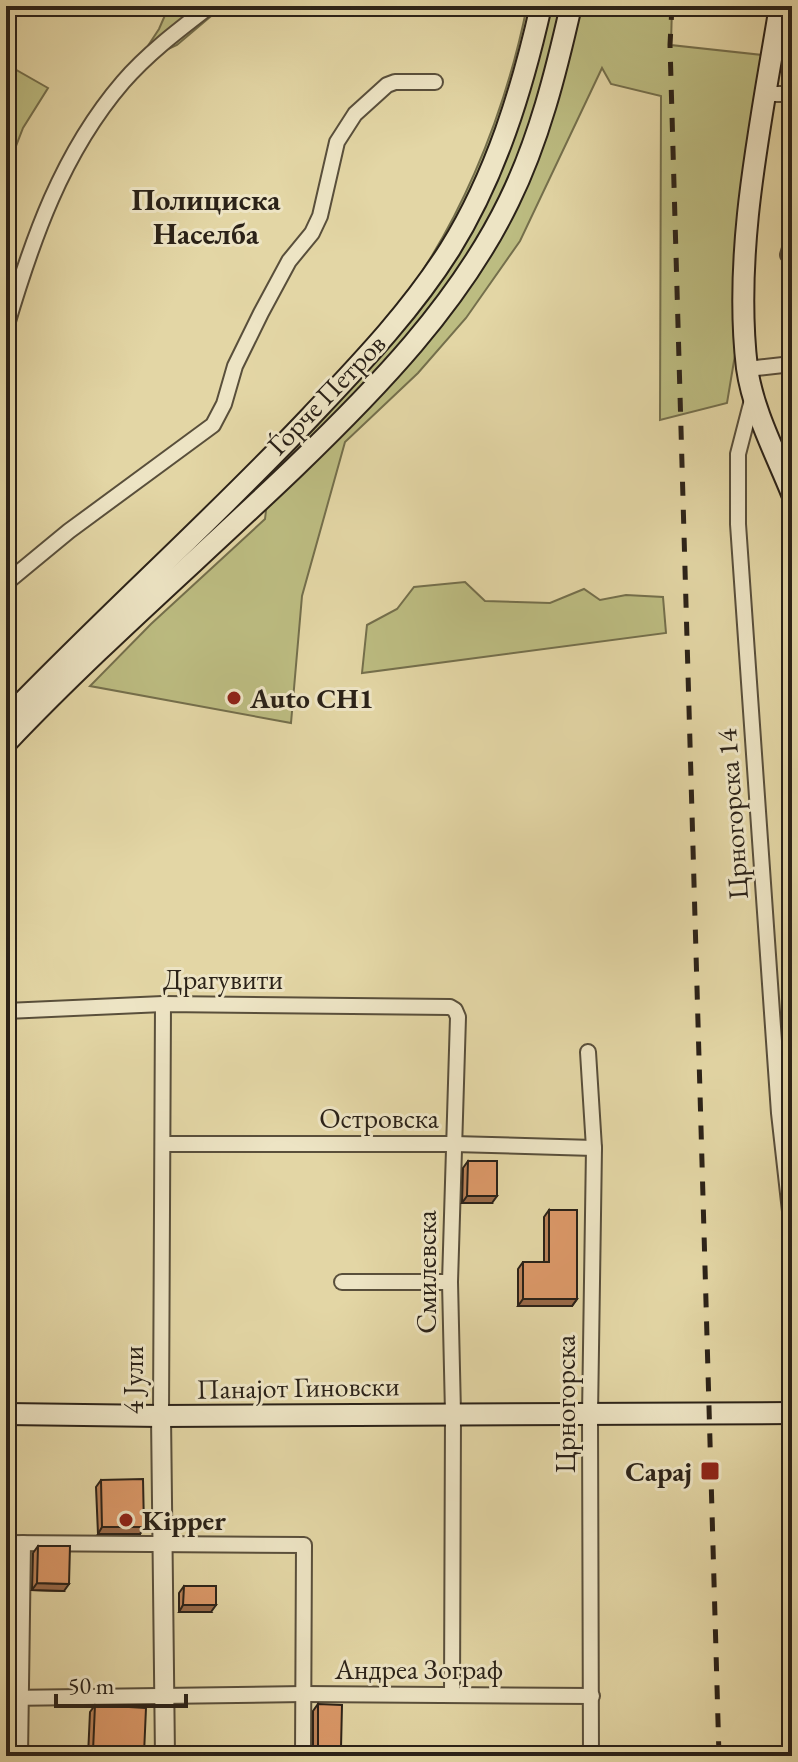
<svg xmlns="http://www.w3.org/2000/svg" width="798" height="1762" font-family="'EB Garamond',serif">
<rect width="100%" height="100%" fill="#e3d6a5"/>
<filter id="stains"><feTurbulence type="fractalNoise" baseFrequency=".0025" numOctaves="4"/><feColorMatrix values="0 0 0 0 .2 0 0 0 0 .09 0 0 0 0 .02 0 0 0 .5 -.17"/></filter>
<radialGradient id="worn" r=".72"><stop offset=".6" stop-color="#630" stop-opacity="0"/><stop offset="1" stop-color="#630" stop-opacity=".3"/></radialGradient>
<g fill="#bcbc81" stroke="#746f4c" stroke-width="2">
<path d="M169,6H223L177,45L136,64L159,29Z"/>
<path d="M527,6H672L671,45L762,55L737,343L727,403L660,420L661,96L611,84L602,68L520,241L466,318L418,373L345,442L302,596L291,723L90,686L151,624L265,519L267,502L229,486C282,433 337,380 385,322C457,235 505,116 527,6Z"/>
<path d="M6,55L13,68L48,88L23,128L6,172Z"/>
<path d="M465,582L485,601L550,603L584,589L600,600L626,595L663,597L666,633L362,673L367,625L397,609L414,587Z"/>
</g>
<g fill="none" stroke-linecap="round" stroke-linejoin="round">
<defs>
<g id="minor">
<path d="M766,94H792"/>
<path d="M788,255L792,242"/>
<path d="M6,328C32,240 62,153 123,82C148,53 180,29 210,6"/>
<path d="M747,369L792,364"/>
<path d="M753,396L738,454V524L779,1113L792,1229"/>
<path d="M6,583L69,531L213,425L224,404L235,366L261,313L289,261L312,233L320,216L337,142L355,114L387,85L395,82H435"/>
<path d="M6,1011L163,1004L450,1007L455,1010L458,1017L450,1282L453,1413L452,1695"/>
<path d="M588,1052L594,1148L590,1415L591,1756"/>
<path d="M163,1144H454L594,1148"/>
<path d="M342,1282H450"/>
<path d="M161,1416L163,1004"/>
<path d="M6,1543L304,1545L303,1756"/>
<path d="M6,1698L304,1694L592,1696"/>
<path d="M20,1756L23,1543"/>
</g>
<path id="tertiary" d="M161,1416L165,1756"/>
<g id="secondary">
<path d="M780,6C761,123 733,250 747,368C753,411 776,454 792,494"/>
<path d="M6,719C105,616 213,520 311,416C361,363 411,311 450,249C496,175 522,90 541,6"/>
<path d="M6,743C97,647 198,560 294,468C376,389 459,304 509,201C539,140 556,72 571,6"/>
<path d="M6,1414L161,1416L792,1413"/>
</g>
</defs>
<use href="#minor" stroke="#594f3b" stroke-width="18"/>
<use href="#tertiary" stroke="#594f3b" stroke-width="22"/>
<use href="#secondary" stroke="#2b2218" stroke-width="24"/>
<use href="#minor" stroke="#ede4c4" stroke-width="14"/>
<use href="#tertiary" stroke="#ede4c4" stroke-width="18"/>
<use href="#secondary" stroke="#ede4c4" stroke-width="20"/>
<path stroke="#2b2218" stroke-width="5" stroke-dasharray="14 14" stroke-linecap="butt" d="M672,6L670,45L719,1756"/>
</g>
<g fill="#bc8359" stroke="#2b2218" stroke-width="2">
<path d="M468,1161L492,1203H462L463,1168Z"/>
<path d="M549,1210L577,1299L572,1306H518V1269L523,1262H544V1217Z"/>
<path d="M101,1480L144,1527L140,1534H98L96,1487Z"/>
<path d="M38,1546L64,1591L32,1590L33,1553Z"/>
<path d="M184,1586L211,1612H179V1593Z"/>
<path d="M318,1704L341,1748L336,1755L313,1754V1711Z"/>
<path d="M95,1705L142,1756H88L90,1712Z"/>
</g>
<g fill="#996a49" stroke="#2b2218" stroke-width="2">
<path d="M467,1196H497L492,1203H462Z"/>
<path d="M523,1299H577L572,1306H518Z"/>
<path d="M102,1527H144L140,1534H98Z"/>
<path d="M37,1583L69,1584L64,1591L32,1590Z"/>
<path d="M183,1605H216L211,1612H179Z"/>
<path d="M318,1747L341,1748L336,1755L313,1754Z"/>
<path d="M93,1751L144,1754L142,1756H90Z"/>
</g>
<g fill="#db9868" stroke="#2b2218" stroke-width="2">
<path d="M468,1161H497V1196H467Z"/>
<path d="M549,1210H577V1299H523V1262H549Z"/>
<path d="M143,1479L144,1527H102L101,1480Z"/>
<path d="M38,1546H70L69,1584L37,1583Z"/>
<path d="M184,1586H216V1605H183Z"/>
<path d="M318,1704L342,1705L341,1748L318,1747Z"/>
<path d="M95,1705L146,1708L144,1754L93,1751Z"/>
</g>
<g fill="#8f2418" stroke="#ede4c4" stroke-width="3">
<circle cx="234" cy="698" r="8"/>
<rect x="700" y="1461" width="20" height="20" rx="4"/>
<circle cx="126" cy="1520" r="8"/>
</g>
<g text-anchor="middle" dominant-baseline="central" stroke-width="6" stroke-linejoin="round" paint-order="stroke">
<g font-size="28" fill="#2b2218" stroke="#ede4c4">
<text transform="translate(326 394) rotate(-46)">Ѓорче Петров</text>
<text transform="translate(732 814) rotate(-94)">Црногорска 14</text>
<text x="223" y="979">Драгувити</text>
<text x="379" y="1118">Островска</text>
<text transform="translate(426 1272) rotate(-90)">Смилевска</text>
<text transform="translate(133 1380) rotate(-90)">4 Јули</text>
<text transform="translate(298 1387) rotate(-1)">Панајот Гиновски</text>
<text transform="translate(565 1404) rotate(-90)">Црногорска</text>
<text x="419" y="1669">Андреа Зограф</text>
</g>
<g font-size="28" font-weight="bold" fill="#2b2218" stroke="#ede4c4" text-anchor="start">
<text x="250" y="698">Auto CH1</text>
<text x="692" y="1471" text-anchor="end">Сарај</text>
<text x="142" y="1520">Kipper</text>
</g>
<g font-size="30" font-weight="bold" fill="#2b2218" stroke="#ede4c4">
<text x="206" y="199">Полициска<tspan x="206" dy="34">Населба</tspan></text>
</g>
</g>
<rect width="798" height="1762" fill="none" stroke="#e3d6a5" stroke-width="32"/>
<rect x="8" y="8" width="782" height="1746" fill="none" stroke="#2b2218" stroke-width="4"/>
<rect x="16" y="16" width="766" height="1730" fill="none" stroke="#2b2218" stroke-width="2"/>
<path d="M56 1694v12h130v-12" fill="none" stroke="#2b2218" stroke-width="4"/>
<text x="68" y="1694" font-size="24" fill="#2b2218" stroke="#ede4c4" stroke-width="6" paint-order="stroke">50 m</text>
<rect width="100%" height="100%" filter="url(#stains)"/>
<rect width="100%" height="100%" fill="url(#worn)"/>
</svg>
